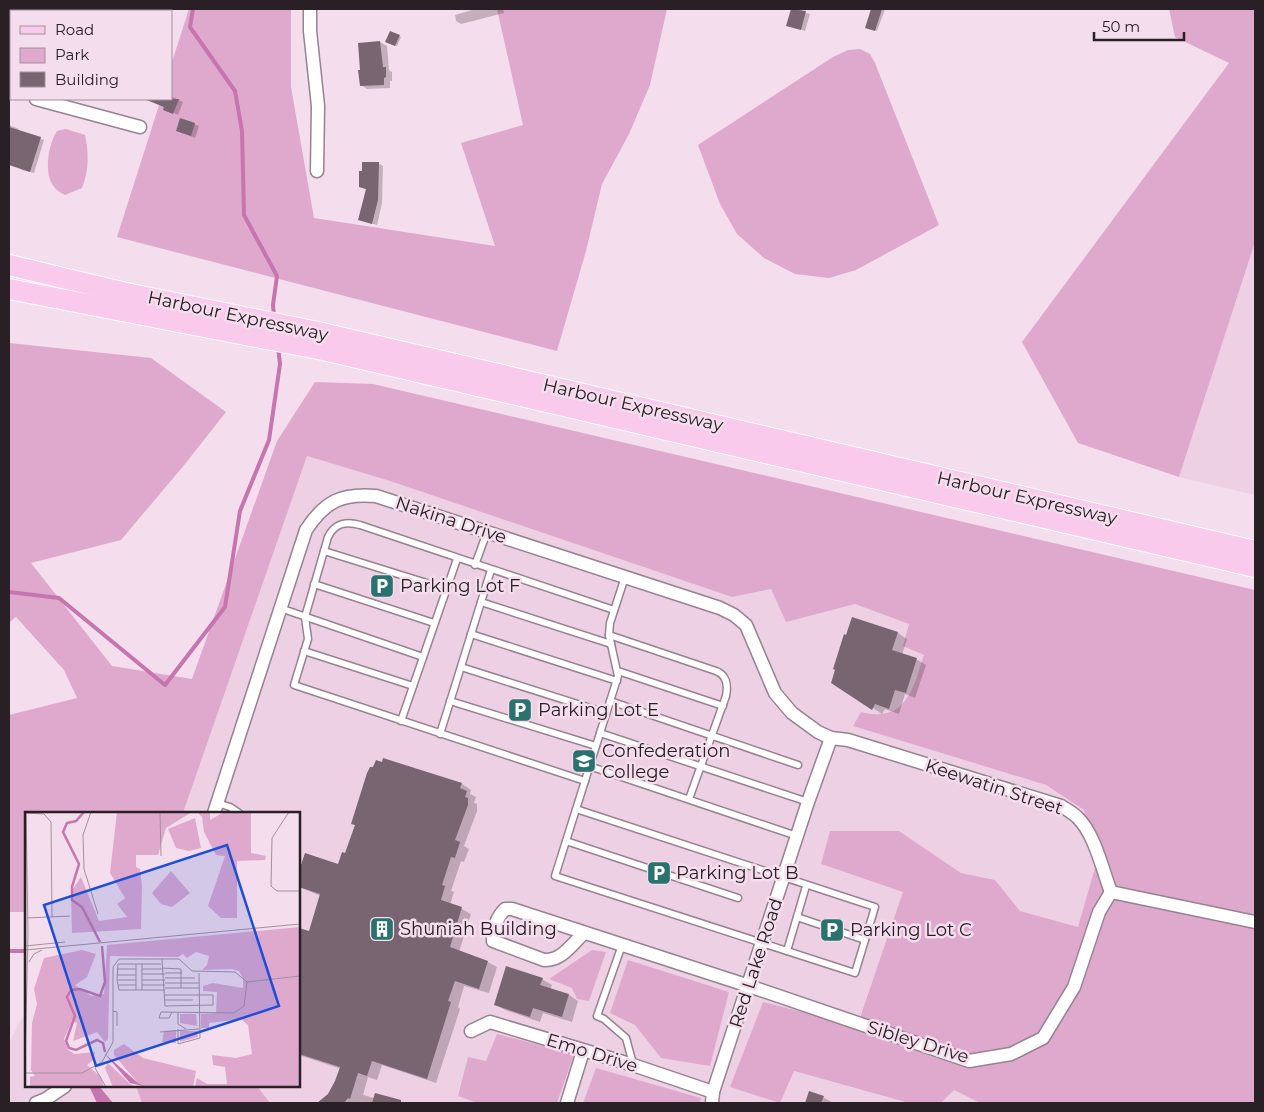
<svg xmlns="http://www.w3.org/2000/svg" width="1264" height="1112" font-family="Montserrat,sans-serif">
<rect width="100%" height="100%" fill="#f4ddec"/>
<g fill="#eed0e4">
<path d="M1255,242V495L1179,477Z"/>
<path d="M307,456L390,481L732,597L771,589L786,621L855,604L909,624L925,655L910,696L899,709L882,715L861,712L853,726L1046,785L1084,810L1096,864L1078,927L1019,911L995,880L961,873L899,831L821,864L904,892L856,1027L793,1071L909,1103H9V1043L21,1020L26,1017V1086H299V813H183Z"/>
<path d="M954,1090L980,1103H941Z"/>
</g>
<g fill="#dfa9ce">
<path d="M189,9H291V87L314,218L495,246L461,143L523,125L497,9H667L650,85L629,134L602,184L586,251L557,351L117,237L161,99H171V65Z"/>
<path d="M1169,9H1255V242L1179,477L1078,443L1022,342L1229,63L1175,37Z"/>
<path d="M860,49L870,54L875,63L939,225L856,270L829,278L795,274L764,258L737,234L720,204L698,145L833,57L848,50Z"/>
<path d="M66,129L85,135C89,154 89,170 82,188L65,195C62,193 57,191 55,188C43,175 48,145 57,131Z"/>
<path d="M9,343L151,358L226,412L185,464L121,540L31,563L112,666L192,679L277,441L315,382L373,384L1255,590V1103H980L954,1090L941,1103H909L794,1071L780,1103L730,1087L763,1002L857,1026L903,892L821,864L830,831H899L961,873L995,880L1020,911L1078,927L1096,864L1084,810L1046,785L853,726L861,712C867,713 874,715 880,714C910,713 916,678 924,655L903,646L909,624L855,604L786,622L771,589L732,597L390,481L307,456L183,813H26V912H9V715L77,698L64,670L16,617L9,623Z"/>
<path d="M592,950L606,952L589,1001L577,999L572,988L549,979Z"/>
<path d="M628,960L729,992L710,1066L661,1058L635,1025L610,1013Z"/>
<path d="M497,1034L574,1054L557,1103H477L458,1096L468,1057L486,1061Z"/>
<path d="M596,1068L701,1098L700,1103H583Z"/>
<path d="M136,1086H257L270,1103H142Z"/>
</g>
<path fill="#c675ae" d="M89,1086H99L113,1103H97Z"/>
<g fill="#0003">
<path d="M475,9H503L504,13L461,24L456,21L455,15Z"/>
<path d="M792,9L810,14L805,31L788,25Z"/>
<path d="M872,9H885L877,31L867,27Z"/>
<path d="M9,24L11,25V41L9,49Z"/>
<path d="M391,33L401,37L397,46L387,42Z"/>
<path d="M380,42L387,46L389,70L392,72V81H390V88L367,89L361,85L362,71L359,44Z"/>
<path d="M171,96L183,102L178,115L159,104L161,99H171Z"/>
<path d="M181,119L199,126L195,138L177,131Z"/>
<path d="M9,125L19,129L18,131L44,140L34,173L22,170L18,167L19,164L9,161Z"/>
<path d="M378,163L383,166L382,203L377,225L360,220L367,190L360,187Z"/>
<path d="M852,619L898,633L907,639L902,655L916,659L926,665L915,698L905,694L899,714L885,709L882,714L873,708L847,637Z"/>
<path d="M384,760L462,784L471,790L470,794L476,797L474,803L477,804V811L464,846L469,849L464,862L461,861L451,891L454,892L450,905L462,909L471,914L459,952L488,962L497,967L489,993L464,986L458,1007L460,1009L436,1083L382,1065L377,1080L368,1077L363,1095L374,1098L394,1100L400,1103H318L329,1095L341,1069L299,1055V929L309,932L321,896L299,887V875L305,854L339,865L346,855Z"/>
<path d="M542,979L552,985L550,990L569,995L578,1001L572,1022L543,1013L540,1022L505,1010L496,1005Z"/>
<path d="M810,1093L823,1097L833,1103H806Z"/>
</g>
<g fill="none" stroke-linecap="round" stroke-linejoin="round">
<g stroke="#c675ae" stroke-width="4">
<path d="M193,9L190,27L235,91L242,131L244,215L277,276L273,305L274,317"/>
<path d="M9,592L59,598L165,685L225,607L240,511L269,440L280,364L278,347"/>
<path d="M9,951H26"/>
</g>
</g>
<g fill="#796572">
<path d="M791,9L806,11L801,30L786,26Z"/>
<path d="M871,9H882L875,31L865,28Z"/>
<path d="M390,31L400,35L395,46L385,42Z"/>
<path d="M380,41L383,67H386V77L384,78V85L360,86L358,70H360L358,43Z"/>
<path d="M144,99H179L173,114L163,110L164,107Z"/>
<path d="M180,118L195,123L191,136L176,131Z"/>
<path d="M9,127L41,137L30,172L9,165Z"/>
<path d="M362,162H379L378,200L372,224L358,220L366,189L359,187V171H362Z"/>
<path d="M852,617L898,632L892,650L917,658L906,693L895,690L889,709L875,704L872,710L831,683L835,670L833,669L844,634L846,635Z"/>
<path d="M383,758L462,783L460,788L467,791L465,797L468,798V805L455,840L460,842L455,858L451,857L442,885L445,886L441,900L462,907L450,947L488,961L479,989L455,981L448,1001L451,1002L427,1079L372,1061L367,1076L358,1073L350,1099L348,1098L344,1103H317L328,1094L335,1081L340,1067L299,1054V928L309,931L320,894L299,887V871L305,853L338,864L342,852L345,853L355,825L351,824L367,773L370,767H373L376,760L382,762Z"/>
<path d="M506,966L543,978L540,985L569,994L562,1017L533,1008L530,1017L494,1005Z"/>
<path d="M809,1091L824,1096L821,1103H805Z"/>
<path d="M375,1093L401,1100V1103H372Z"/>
</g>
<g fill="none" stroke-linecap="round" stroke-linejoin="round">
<defs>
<g id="service">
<path d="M324,551L446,589"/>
<path d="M475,565L487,532"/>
<path d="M314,584L434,623"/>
<path d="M481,602L611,644"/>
<path d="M280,608L423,657"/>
<path d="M471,634L617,681"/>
<path d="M609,635L716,671C727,675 728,686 726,696L689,799"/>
<path d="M304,651L413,686"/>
<path d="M461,667L606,713"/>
<path d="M618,671L723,706"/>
<path d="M450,701L596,746"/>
<path d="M610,701L798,765"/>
<path d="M401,721L457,559"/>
<path d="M600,733L808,802"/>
<path d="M440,734L491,570"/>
<path d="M589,766L797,836"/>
<path d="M585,781L294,685L308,639L305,617L328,537C335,523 346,521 360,525L614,610"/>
<path d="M217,803L230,807L239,813"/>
<path d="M576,809L875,907L855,973L555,876L618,676L609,635L610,623L625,577"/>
<path d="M566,841L738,898"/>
<path d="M797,917L865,940"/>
<path d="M622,945L597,1016L604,1019L626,1038L633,1064"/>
<path d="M787,951L806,886"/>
</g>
<g id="minor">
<path d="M310,9V31L318,106L317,171"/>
<path d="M55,11L56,9"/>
<path d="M9,91H11"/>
<path d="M36,99L140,127"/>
<path d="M214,813L306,530C325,501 342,493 376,496L720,608L734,615L746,625L775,693L792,713L818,732L831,738L848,740L1061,806C1066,809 1073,813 1077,817C1095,834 1102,869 1111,892"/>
<path d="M1111,892L1255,922"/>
<path d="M584,933C572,944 562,961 544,960L493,941C493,929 497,917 505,909H512L749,986L969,1061L1011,1054L1043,1038L1074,987L1099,912L1111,892"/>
<path d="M471,1031L490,1022L633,1065L713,1092"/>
<path d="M36,1103L46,1099L65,1086"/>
<path d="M567,1103L583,1051"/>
<path d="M712,1103L713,1092L808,802L831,738"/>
</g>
<g id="primary">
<path d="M9,265L126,293L318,332L1255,551"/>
<path d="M9,289L323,350L1255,567"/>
</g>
</defs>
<use href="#service" stroke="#978290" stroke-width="9"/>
<use href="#minor" stroke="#978290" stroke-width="15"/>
<use href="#primary" stroke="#fff" stroke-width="22"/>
<use href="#service" stroke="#fff" stroke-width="6"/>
<use href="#minor" stroke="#fff" stroke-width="12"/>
<use href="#primary" stroke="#f9caeb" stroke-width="20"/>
</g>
<defs>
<symbol id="parking-square" viewBox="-11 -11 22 22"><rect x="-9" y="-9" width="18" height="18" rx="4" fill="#29726d" stroke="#f4ddec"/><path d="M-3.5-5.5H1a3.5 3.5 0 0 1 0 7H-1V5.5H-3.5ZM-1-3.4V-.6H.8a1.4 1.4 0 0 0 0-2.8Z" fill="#fff"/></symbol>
<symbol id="university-square" viewBox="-11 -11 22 22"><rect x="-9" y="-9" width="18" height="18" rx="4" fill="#29726d" stroke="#f4ddec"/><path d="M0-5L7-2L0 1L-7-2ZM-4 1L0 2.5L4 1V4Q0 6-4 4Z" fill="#fff"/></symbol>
<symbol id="building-square" viewBox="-11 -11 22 22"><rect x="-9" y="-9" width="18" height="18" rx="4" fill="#29726d" stroke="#f4ddec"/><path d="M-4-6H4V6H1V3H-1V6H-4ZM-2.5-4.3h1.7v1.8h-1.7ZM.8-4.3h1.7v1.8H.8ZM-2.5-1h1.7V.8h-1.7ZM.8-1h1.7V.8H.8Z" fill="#fff"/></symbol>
</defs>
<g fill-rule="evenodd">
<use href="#parking-square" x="368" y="572" width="28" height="28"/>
<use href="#parking-square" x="506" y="696" width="28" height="28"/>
<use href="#university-square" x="570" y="747" width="28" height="28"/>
<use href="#parking-square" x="645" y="859" width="28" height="28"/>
<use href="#building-square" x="368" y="915" width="28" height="28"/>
<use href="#parking-square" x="818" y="916" width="28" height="28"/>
</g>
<g text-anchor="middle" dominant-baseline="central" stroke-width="5" stroke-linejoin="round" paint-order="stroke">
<g font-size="18" fill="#292026" stroke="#f4ddec">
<text transform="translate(238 316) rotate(12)">Harbour Expressway</text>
<text transform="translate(633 405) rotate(13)">Harbour Expressway</text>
<text transform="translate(1027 498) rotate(13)">Harbour Expressway</text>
<text transform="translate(451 520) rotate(18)">Nakina Drive</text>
<text transform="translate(994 787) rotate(18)">Keewatin Street</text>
<text transform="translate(756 963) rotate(-72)">Red Lake Road</text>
<text transform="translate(918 1042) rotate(17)">Sibley Drive</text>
<text transform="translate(592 1053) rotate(17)">Emo Drive</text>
</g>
<g font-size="18" fill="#292026" stroke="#f4ddec" text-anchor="start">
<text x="400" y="586">Parking Lot F</text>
<text x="538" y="710">Parking Lot E</text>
<text x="602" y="751">Confederation<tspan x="602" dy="21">College</tspan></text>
<text x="676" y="873">Parking Lot B</text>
<text x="400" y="929">Shuniah Building</text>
<text x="850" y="930">Parking Lot C</text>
</g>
</g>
<g transform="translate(25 812)">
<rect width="275" height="275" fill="#f4ddec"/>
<path d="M92,0H167L141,16L133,43H111V55L115,57L117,74L116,117L47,121L46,80L56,65L74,109L102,105L92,92L100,86L85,61ZM172,0H185V8L199,0H226V41L241,44L240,48L212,49V106H196L183,94L200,44L191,43L179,20L177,5ZM170,6L176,36L164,39L151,36L143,17ZM146,59L165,81L147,95L136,92L127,81ZM275,115V275H170L172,266L182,272H202L200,255L188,253L187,243L211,246L227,242L223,213L216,207L184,211V216H176V202L191,201L192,180L178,179V174L188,171L218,176V166L214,159L207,157L177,158L182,153L184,144L171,140L162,146L158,142L153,145L85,144L83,227L80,230L72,220L48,229L52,211L47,209L39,227L43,238L50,242L70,240L68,248L62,253L76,265L79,275H5V265L10,264L6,258L7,211L12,192L9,177L19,146L57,138L71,142L62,165L50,173L66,184L79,182L82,133ZM155,202H171L172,214L155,211ZM151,218V231L137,230L139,219ZM155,219H172L173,225L155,230ZM99,232L118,246L171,259L168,275H122L113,271L89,243V238ZM83,251L104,271L110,275H88L80,256Z" fill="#dfa9ce"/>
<path d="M79,241L113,271L122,275L105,271Z" fill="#c675ae"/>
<path fill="none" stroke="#c675ae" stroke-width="2.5" d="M59,0L51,9L42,11L38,20L54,52L47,75V88L57,95L75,130M77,134L80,170L75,184L55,177L46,178L42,185L50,204L41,229L44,236L51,238L72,228L78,231L80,240"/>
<path fill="none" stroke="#a3919d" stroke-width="1" d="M66,0L58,23L59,57L73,102M135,0L136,44M264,0L247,26L246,74L252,79H275M1,1L19,2L26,10L27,105M2,106L45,104M0,134L40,130M0,138L275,112M137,147L140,194L188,193V183H140M4,150L9,142L17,138M117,152V178M136,152H93L92,168L94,178H140M137,156L156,157V176M92,157H111M117,157H138M140,161H157M117,162H140M92,163H111M140,166H170M92,168H111M117,168H140M222,170L275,164M140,171H174M93,173H111M117,173H140M140,176H174M111,178V152M140,188H168M88,199L92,200V214M147,200L144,206H134L136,200L209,201L219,194L222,170M153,200V212L161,217M153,217V232L175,226L174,161M135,220L174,217M0,255L3,121L1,0M70,256L81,275M0,261H57L77,250L88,230V155L94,147H154L167,159L210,160L222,170"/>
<path fill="#1d4ed8" fill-opacity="0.15" stroke="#1d4ed8" stroke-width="2.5" d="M202,33L254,194L71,254L19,93Z"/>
<rect width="275" height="275" fill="none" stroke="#292026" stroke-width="2.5"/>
</g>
<rect width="1264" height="1112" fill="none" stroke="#292026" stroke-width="20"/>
<rect x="10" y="10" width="162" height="90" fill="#f4ddec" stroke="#a3919d"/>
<rect x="20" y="26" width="25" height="8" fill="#f9caeb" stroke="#a3919d"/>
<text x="55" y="35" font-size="15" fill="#292026">Road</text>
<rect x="20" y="48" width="25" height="15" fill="#dfa9ce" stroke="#a3919d"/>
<text x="55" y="60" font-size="15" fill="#292026">Park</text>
<rect x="20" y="72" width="25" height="15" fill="#796572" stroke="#a3919d"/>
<text x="55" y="85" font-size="15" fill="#292026">Building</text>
<path d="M1094 32v8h90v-8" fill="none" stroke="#292026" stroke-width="2.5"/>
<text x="1102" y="32" font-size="15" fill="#292026" stroke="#f4ddec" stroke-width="4" paint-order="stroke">50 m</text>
</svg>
